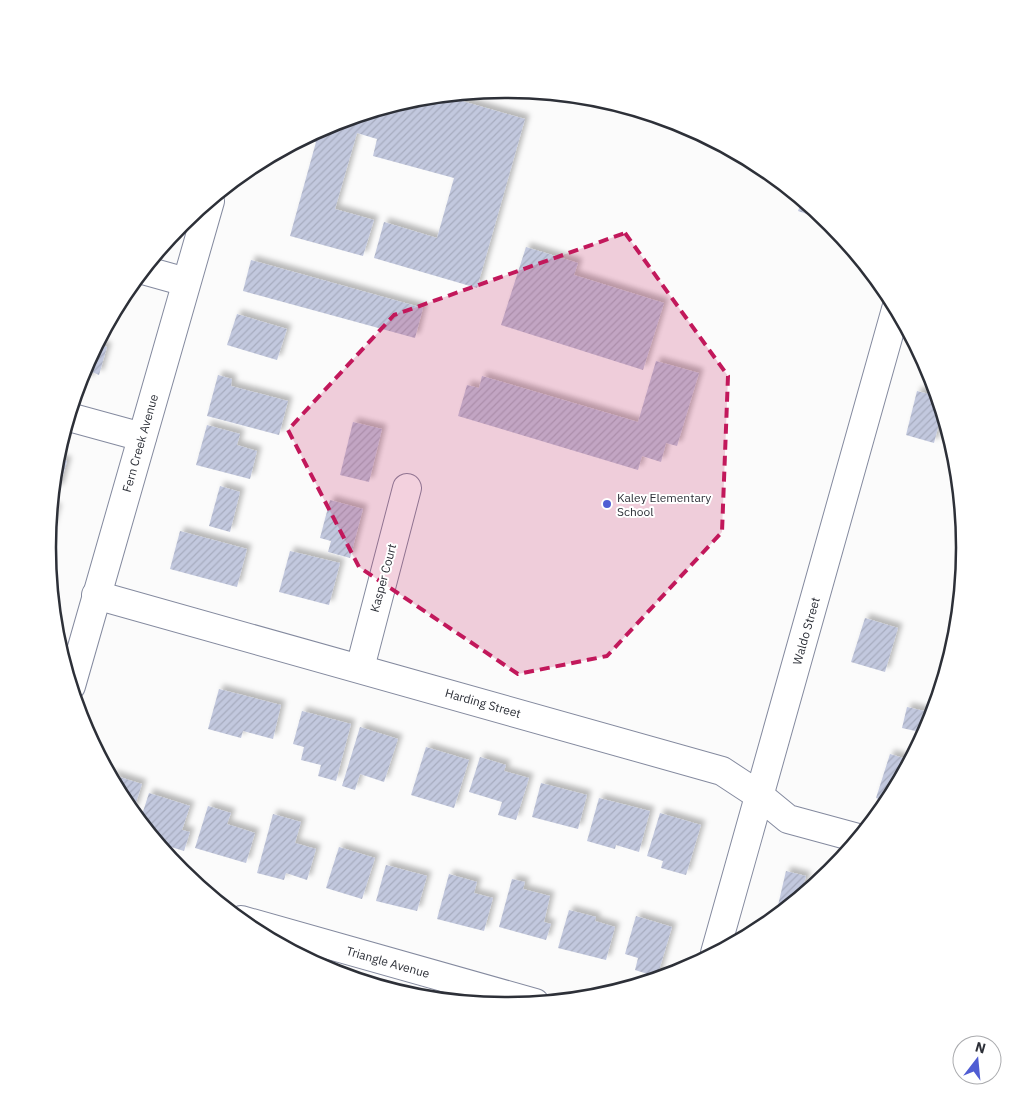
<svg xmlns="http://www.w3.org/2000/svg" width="1012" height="1095" font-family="'IBM Plex Sans',sans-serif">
<defs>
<pattern id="building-hatch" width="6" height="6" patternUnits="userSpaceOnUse" patternTransform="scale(1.25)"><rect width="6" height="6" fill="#c2c8de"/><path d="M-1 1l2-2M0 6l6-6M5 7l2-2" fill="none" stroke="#a7acbf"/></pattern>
<filter id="shadow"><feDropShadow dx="4.5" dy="-4.5" stdDeviation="2.5" flood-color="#0004"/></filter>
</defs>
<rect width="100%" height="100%" fill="#fbfbfb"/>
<g fill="url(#building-hatch)" filter="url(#shadow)">
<path d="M441,95L525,119L477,288L374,258L384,222L437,238L454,178L373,156L377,139L357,133L335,209L374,220L363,256L290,236L316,142L304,138L331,124L417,98Z"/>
<path d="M802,200L825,219V220L798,211Z"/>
<path d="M526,247L578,263L574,275L664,303L643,370L501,325Z"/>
<path d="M251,260L423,308L415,338L243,291Z"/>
<path d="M237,314L287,329L277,360L227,345Z"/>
<path d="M97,344L107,347L99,375L92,372L89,380L81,378Z"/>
<path d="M656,361L699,373L677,446L666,443L661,462L642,456L638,470L458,416L467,385L479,388L482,376L638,422Z"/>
<path d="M218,375L232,379L231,386L288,401L279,435L207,416Z"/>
<path d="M917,391L937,396L942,412L934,443L906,435Z"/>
<path d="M353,422L382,429L369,482L340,475Z"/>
<path d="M207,425L240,434L237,445L257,451L250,479L196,465Z"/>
<path d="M56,458L67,461L59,489L53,488Z"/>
<path d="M220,486L240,492L230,532L209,526Z"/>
<path d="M330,500L363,509L350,558L328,552L331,541L320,538Z"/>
<path d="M52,507L57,508L50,534L49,533Z"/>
<path d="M180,531L247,549L237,587L170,569Z"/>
<path d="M290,551L340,563L329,605L279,592Z"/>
<path d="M865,618L898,628L885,672L851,662Z"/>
<path d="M219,689L281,705L273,739L243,731L241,738L208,729Z"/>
<path d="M907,707L933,713L929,723L918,745L920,732L902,728Z"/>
<path d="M302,711L351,724L336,781L318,776L321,765L301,760L304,747L293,744Z"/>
<path d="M360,727L398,739L384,782L360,774L355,790L342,786Z"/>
<path d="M426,747L469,760L454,808L411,795Z"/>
<path d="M890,754L910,760L887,802L876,798Z"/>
<path d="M480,757L506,765L504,771L529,778L516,820L498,815L502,802L469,792Z"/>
<path d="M110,774L142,784L133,812L125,802Z"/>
<path d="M541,783L587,795L578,829L532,817Z"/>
<path d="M149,793L190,806L182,830L190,832L184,851L158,843L140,821Z"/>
<path d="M599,798L650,811L639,852L616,845L615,849L587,841Z"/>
<path d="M208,806L231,813L227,824L255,833L246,863L195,848Z"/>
<path d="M660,813L701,825L686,875L661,868L663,861L647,856Z"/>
<path d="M273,814L301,822L295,843L316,849L307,880L286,873L284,880L257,873Z"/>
<path d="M339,847L375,858L362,899L326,888Z"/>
<path d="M386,865L427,876L417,911L376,901Z"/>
<path d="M786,871L806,876L801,895L778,914H776Z"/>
<path d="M449,874L477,882L474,893L493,898L484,931L437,919Z"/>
<path d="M512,879L525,882L523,889L550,896L544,922L551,924L546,940L499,927Z"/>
<path d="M569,910L596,917L595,921L615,927L606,960L558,948Z"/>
<path d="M636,916L672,927L657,977L635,970L638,958L625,954Z"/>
</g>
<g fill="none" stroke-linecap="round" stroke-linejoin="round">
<defs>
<g id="minor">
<path d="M143,270L186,282"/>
<path d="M69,417L142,437"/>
<path d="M96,595L722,771L760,796L788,819L858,838"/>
<path d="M360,668L407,488"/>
<path d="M71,686L210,201"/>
<path d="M241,920L535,1003"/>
<path d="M715,953L896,309"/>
</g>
</defs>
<use href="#minor" stroke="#848a9f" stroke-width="30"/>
<use href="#minor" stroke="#fff" stroke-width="28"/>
</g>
<path fill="#c2185b" fill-opacity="0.2" stroke="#c2185b" stroke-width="4" stroke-dasharray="10 6" stroke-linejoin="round" d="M625,233L728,376L722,532L607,656L518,674L359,567L288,430L394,315Z"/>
<circle fill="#505dd3" stroke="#fff" stroke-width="2" cx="607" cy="504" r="5"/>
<g text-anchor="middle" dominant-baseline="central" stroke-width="4" stroke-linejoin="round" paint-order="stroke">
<g font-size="12" fill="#2d3038" stroke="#fff">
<text transform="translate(140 443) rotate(-74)">Fern Creek Avenue</text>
<text transform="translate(383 578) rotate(-75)">Kasper Court</text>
<text transform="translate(806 631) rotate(-74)">Waldo Street</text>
<text transform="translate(483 703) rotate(16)">Harding Street</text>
<text transform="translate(388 962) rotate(16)">Triangle Avenue</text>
</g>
<g font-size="12" fill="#2d3038" stroke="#fff" text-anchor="start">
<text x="617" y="497">Kaley Elementary<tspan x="617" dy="14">School</tspan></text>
</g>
</g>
<path d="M0 0H1012V1095H0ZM505 98H507A449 449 0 0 1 956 547V548A449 449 0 0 1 507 997H505A449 449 0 0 1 56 548V547A449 449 0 0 1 505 98Z" fill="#fff" fill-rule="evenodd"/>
<path fill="none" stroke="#2d3038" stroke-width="2.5" d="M505 98H507A449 449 0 0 1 956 547V548A449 449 0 0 1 507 997H505A449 449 0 0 1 56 548V547A449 449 0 0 1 505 98Z"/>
<g transform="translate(977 1060) rotate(16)"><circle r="24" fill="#ffffff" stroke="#abacaf"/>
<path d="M0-4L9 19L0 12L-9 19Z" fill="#505dd3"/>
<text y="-8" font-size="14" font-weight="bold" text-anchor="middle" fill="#2d3038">N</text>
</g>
</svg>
